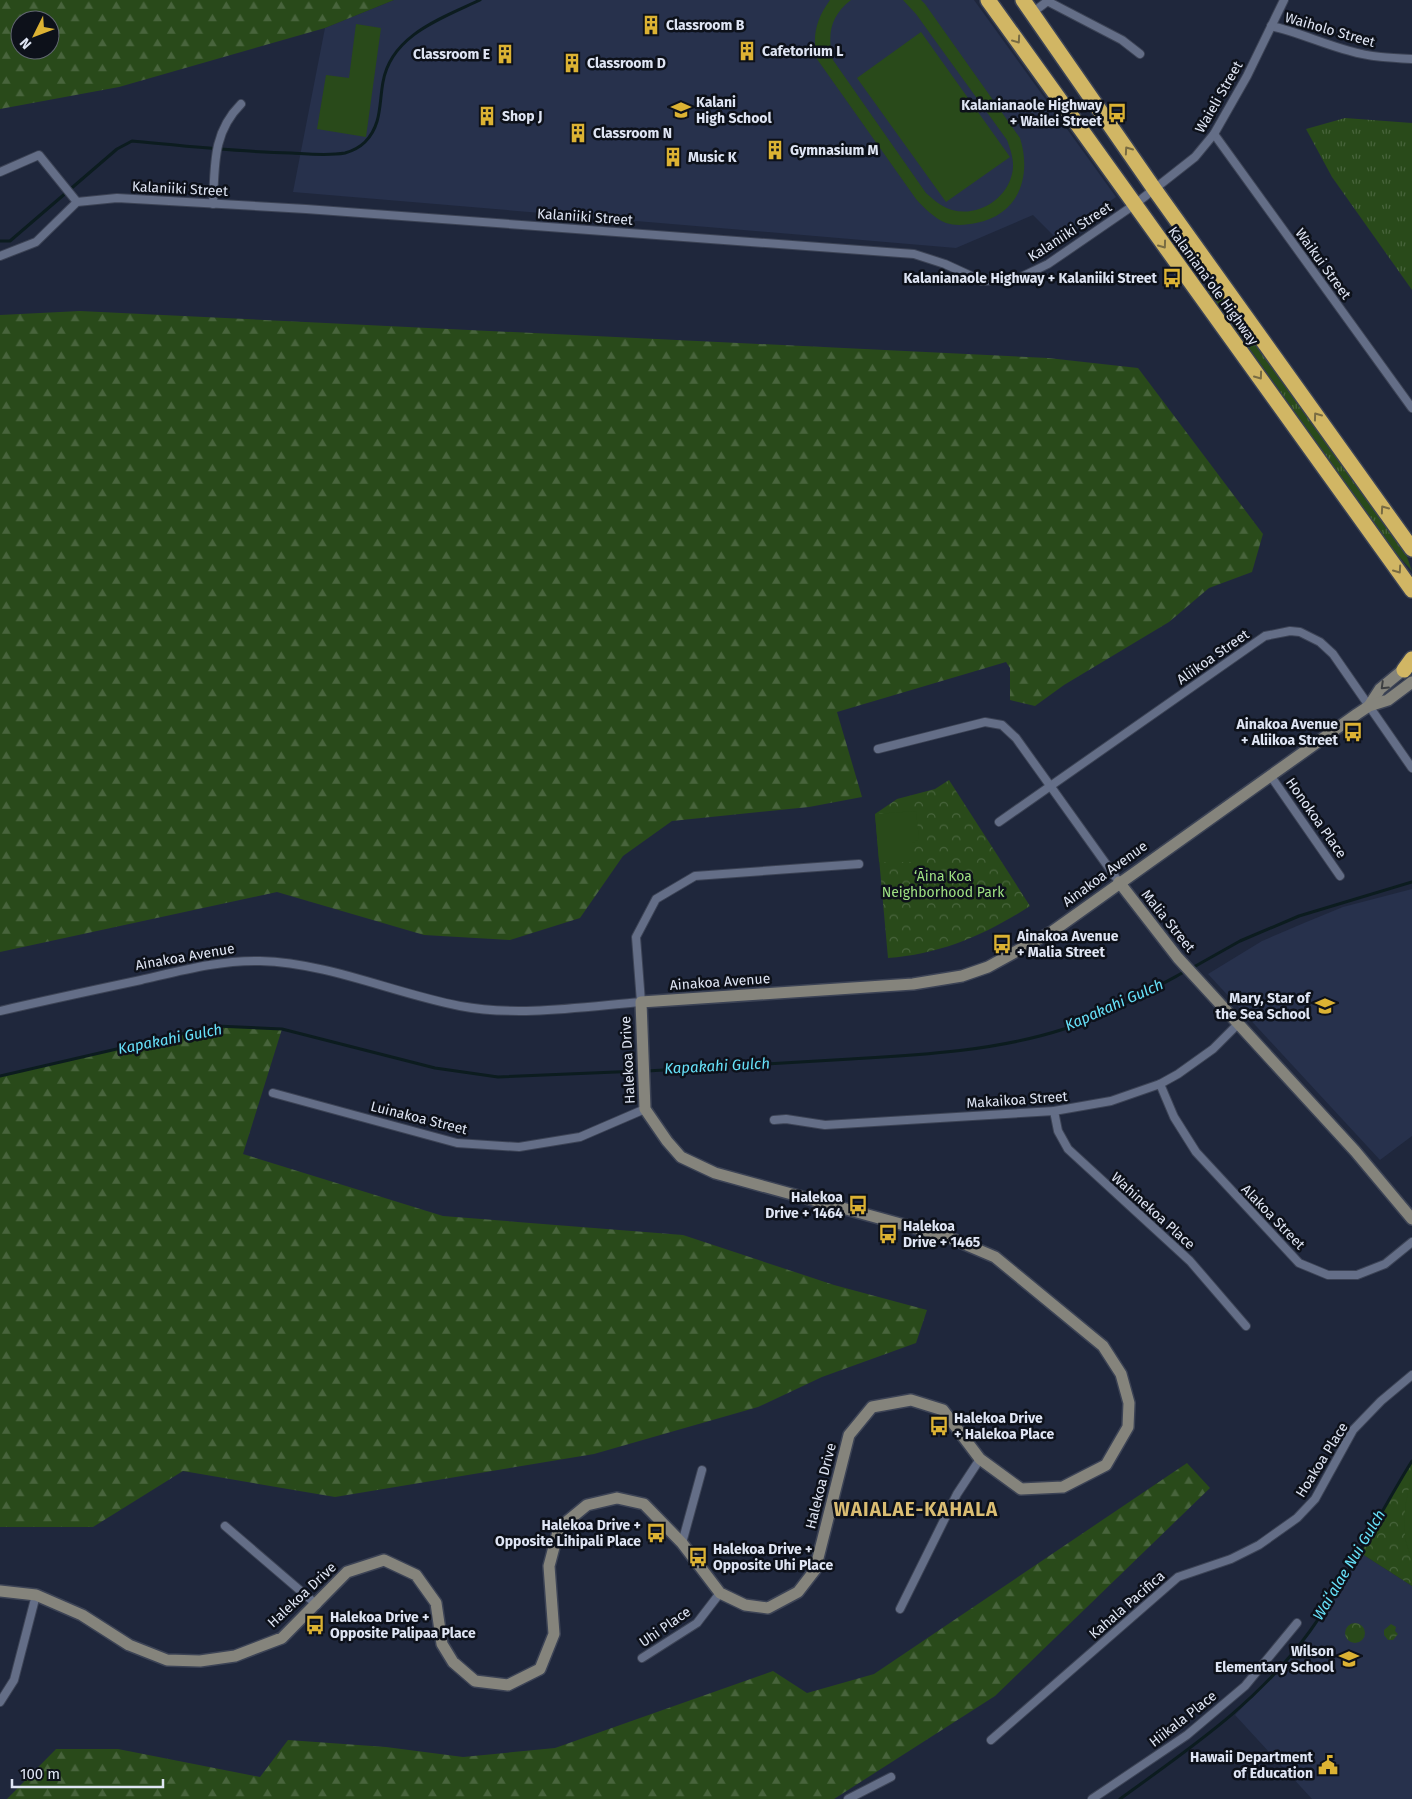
<svg xmlns="http://www.w3.org/2000/svg" width="1412" height="1799" font-family="'Fira Sans',sans-serif">
<defs>
<pattern id="grass-tufts" width="24" height="20" patternUnits="userSpaceOnUse" patternTransform="scale(1.25)"><rect width="24" height="20" fill="#294a1a"/><path d="M3 7l-1-3M5 7V3M7 7l1-3M15 17l-1-3M17 17v-4M19 17l1-3" fill="none" stroke="#48643c"/></pattern>
<pattern id="forest-firs" width="22" height="20" patternUnits="userSpaceOnUse" patternTransform="scale(1.25)"><rect width="22" height="20" fill="#294a1a"/><path d="M5 1l3.5 6h-7zM16 11l3.5 6h-7z" fill="#48643c"/></pattern>
<pattern id="park-crowns" width="20" height="18" patternUnits="userSpaceOnUse" patternTransform="scale(1.25)"><rect width="20" height="18" fill="#294a1a"/><path d="M2 6a3 3 0 1 1 6 0M12 15a3 3 0 1 1 6 0" fill="none" stroke="#48643c"/></pattern>
</defs>
<rect width="100%" height="100%" fill="#1f273c"/>
<g fill="#27314c">
<path d="M394,0H974L1116,197L1057,239L1033,215L956,248L293,192L325,28Z"/>
<path d="M1412,889V1136L1380,1160L1208,974L1262,941L1304,923L1343,907Z"/>
<path d="M1359,1552L1412,1586V1799H1312L1235,1715L1262,1687L1310,1631Z"/>
</g>
<g fill="url(#grass-tufts)">
<path d="M1345,118L1412,123V290L1332,177L1306,129Z"/>
<path d="M1207,289L1219,294L1245,329L1375,509L1406,554L1412,571L1395,552Z"/>
</g>
<g fill="url(#forest-firs)" fill-rule="evenodd">
<path d="M0,0H394L325,28L119,87L0,109ZM20,20H50V50H20Z"/>
<path d="M80,311L1048,358L1138,368L1263,534L1252,572L1209,588L1169,622L1064,685L1035,706L1010,700V668L1006,662L837,712L862,797L809,807L672,821L623,856L580,918L510,940L424,935L277,892L0,952V315Z"/>
<path d="M216,1026L282,1029L243,1154L443,1216L683,1235L834,1285L927,1310L916,1343L822,1377L758,1407L594,1454L335,1497L183,1471L93,1527H0V1076Z"/>
<path d="M1187,1463L1210,1488L995,1696L834,1799H7L56,1749H118L260,1777L288,1740L386,1747L463,1757L555,1748L773,1671L807,1693L874,1674Z"/>
</g>
<g fill="url(#park-crowns)">
<path d="M949,780L1030,906C985,935 941,954 888,958L875,814L897,799L935,789Z"/>
<path d="M1412,1461V1586L1359,1552Z"/>
<circle cx="1355" cy="1633" r="10"/>
<path d="M1391,1624L1396,1627L1395,1631L1398,1634L1393,1640H1388L1384,1635V1630Z"/>
</g>
<g fill="#294a1a">
<path d="M830,0H851C830,16 827,35 833,60L926,193C931,197 936,202 941,205C968,222 1005,204 1012,174C1015,162 1011,151 1007,140L916,14L903,0H921L925,4L1020,138C1032,176 1019,215 976,223C967,225 955,226 946,223C934,218 924,208 916,199L817,59C812,36 816,19 830,0Z"/>
<path d="M356,24L381,28L366,137L317,129L326,75L349,78Z"/>
<path d="M921,32L1010,157L946,202L857,78Z"/>
<path d="M916,811L919,839L911,844V862H879L875,814Z"/>
<path d="M1410,1483H1412V1559C1400,1534 1404,1509 1410,1483Z"/>
</g>
<g fill="none" stroke-linecap="round" stroke-linejoin="round">
<g stroke="#0c1c1f" stroke-width="3">
<path d="M0,241H10L117,149L132,141C185,146 238,152 291,153C309,154 328,156 345,153C352,151 360,147 365,142C382,125 379,103 383,82C391,35 442,18 480,0"/>
<path d="M1192,968L1240,941L1299,916L1412,882"/>
<path d="M647,1071C715,1067 783,1063 851,1059C921,1055 996,1051 1064,1029C1106,1015 1147,992 1186,971"/>
<path d="M0,1076L216,1026L282,1029L435,1068L498,1077L640,1071"/>
<path d="M1120,1799C1190,1748 1258,1703 1310,1631C1349,1577 1377,1517 1412,1461"/>
</g>
<defs>
<g id="street">
<path d="M1049,2L1122,40L1140,54"/>
<path d="M1032,13L1049,0"/>
<path d="M1271,26C1298,32 1323,44 1350,51C1370,57 1391,58 1412,59"/>
<path d="M1214,134L1412,408"/>
<path d="M0,172L39,155L77,202"/>
<path d="M213,204C215,166 212,133 241,104"/>
<path d="M0,256L36,242L77,202L117,198L306,209L914,254L945,264L982,281L1017,279L1048,264L1134,205L1195,157L1214,134L1247,76L1284,0"/>
<path d="M878,749L985,722L1002,725L1016,738L1119,882"/>
<path d="M1270,775L1340,876"/>
<path d="M999,822L1252,645L1265,636L1290,631L1300,632L1320,642L1333,654L1412,768"/>
<path d="M0,1011C47,1000 94,990 141,980C180,971 219,960 260,961C329,963 393,993 460,1006C518,1017 582,1007 641,1002L636,937L656,899L695,876L859,864"/>
<path d="M1160,1084L1174,1117L1196,1152L1299,1263L1328,1275H1357L1385,1264L1412,1242"/>
<path d="M273,1093L457,1143L519,1147L580,1137L645,1109"/>
<path d="M1054,1111L1058,1131L1068,1149L1190,1261L1246,1326"/>
<path d="M774,1120L786,1119L825,1125L1054,1111L1111,1101L1160,1084L1178,1074L1213,1049L1238,1024"/>
<path d="M225,1526L317,1605"/>
<path d="M682,1543L702,1470"/>
<path d="M900,1609L957,1494L980,1459"/>
<path d="M642,1658L697,1623L720,1593"/>
<path d="M0,1702L14,1680L36,1595"/>
<path d="M991,1740L1178,1577L1231,1559L1259,1545L1297,1518L1315,1499L1353,1430L1381,1401L1412,1375"/>
<path d="M848,1799L891,1777"/>
<path d="M1092,1799L1187,1735L1245,1686L1297,1623"/>
</g>
<g id="secondary">
<path d="M1369,706L1380,689L1409,665"/>
<path d="M1119,882L1178,958L1355,1151L1412,1219"/>
<path d="M0,1591L36,1595L82,1615L129,1645L167,1660L200,1661L235,1656L282,1638L347,1572L384,1560L416,1575L436,1603L442,1644L453,1662L475,1681L508,1685L540,1669L554,1634L549,1566L559,1528L587,1505L617,1498L644,1504L682,1543L720,1593L745,1605L768,1608L798,1592L815,1570L849,1435L872,1407L911,1400L943,1410L980,1459L1021,1489L1063,1487L1106,1465L1128,1427L1129,1403L1121,1374L1103,1346L995,1257L948,1237L715,1173L681,1157L667,1141L645,1109L641,1002L913,984L962,976L988,967L1053,931L1357,714L1369,706L1388,700L1412,682"/>
</g>
<g id="highway">
<path d="M988,0L1412,590"/>
<path d="M1023,0L1155,190L1412,549"/>
<path d="M1404,670L1412,659"/>
</g>
</defs>
<use href="#street" stroke="#3c4355" stroke-width="10"/>
<use href="#secondary" stroke="#3c4355" stroke-width="14"/>
<use href="#highway" stroke="#3c4355" stroke-width="18"/>
<use href="#street" stroke="#646e87" stroke-width="8"/>
<use href="#secondary" stroke="#85847c" stroke-width="11"/>
<use href="#highway" stroke="#d1b664" stroke-width="15"/>
</g>
<defs><path id="oneway-chevron" d="M-2-3.5L2.5 0L-2 3.5" fill="none" stroke-width="1.6" stroke-linecap="round" stroke-linejoin="round" transform="scale(1.25)"/></defs>
<g stroke="#796c43">
<use href="#oneway-chevron" transform="translate(1017 40) rotate(55)"/>
<use href="#oneway-chevron" transform="translate(1128 150) rotate(-125)"/>
<use href="#oneway-chevron" transform="translate(1163 245) rotate(54)"/>
<use href="#oneway-chevron" transform="translate(1259 376) rotate(54)"/>
<use href="#oneway-chevron" transform="translate(1317 416) rotate(-126)"/>
<use href="#oneway-chevron" transform="translate(1384 509) rotate(-125)"/>
<use href="#oneway-chevron" transform="translate(1398 570) rotate(55)"/>
</g>
<use stroke="#3d3f41" href="#oneway-chevron" transform="translate(1384 686) rotate(136)"/>
<defs>
<symbol id="building-bare" viewBox="-9 -9 18 18"><path d="M-4-6H4V6H1V3H-1V6H-4ZM-2.5-4.3h1.7v1.8h-1.7ZM.8-4.3h1.7v1.8H.8ZM-2.5-1h1.7V.8h-1.7ZM.8-1h1.7V.8H.8Z" fill="#dcb233" stroke="#0d111a" stroke-width="2.5" paint-order="stroke"/></symbol>
<symbol id="school-bare" viewBox="-9 -9 18 18"><path d="M0-5L7-2L0 1L-7-2ZM-4 1L0 2.5L4 1V4Q0 6-4 4Z" fill="#dcb233" stroke="#0d111a" stroke-width="2.5" paint-order="stroke"/></symbol>
<symbol id="bus-bare" viewBox="-9 -9 18 18"><path d="M-5-6H5V4H4V6H2V4H-2V6H-4V4H-5ZM-3.5-4V0h7V-4ZM-3.5 1.2v1.5H-2V1.2ZM2 1.2v1.5H3.5V1.2Z" fill="#dcb233" stroke="#0d111a" stroke-width="2.5" paint-order="stroke"/></symbol>
<symbol id="civic-bare" viewBox="-9 -9 18 18"><path d="M-.6-6.5H3V-4.5H.6V-3L4-1V1h2V6H-6V1h2V-1L-.6-3ZM-1.2 2.5V6h2.4V2.5Z" fill="#dcb233" stroke="#0d111a" stroke-width="2.5" paint-order="stroke"/></symbol>
</defs>
<g fill-rule="evenodd">
<use href="#building-bare" x="637" y="11" width="28" height="28"/>
<use href="#building-bare" x="733" y="37" width="28" height="28"/>
<use href="#building-bare" x="491" y="40" width="28" height="28"/>
<use href="#building-bare" x="558" y="49" width="28" height="28"/>
<use href="#school-bare" x="667" y="96" width="28" height="28"/>
<use href="#bus-bare" x="1103" y="99" width="28" height="28"/>
<use href="#building-bare" x="473" y="102" width="28" height="28"/>
<use href="#building-bare" x="564" y="119" width="28" height="28"/>
<use href="#building-bare" x="761" y="136" width="28" height="28"/>
<use href="#building-bare" x="659" y="143" width="28" height="28"/>
<use href="#bus-bare" x="1158" y="264" width="28" height="28"/>
<use href="#bus-bare" x="1339" y="718" width="28" height="28"/>
<use href="#bus-bare" x="988" y="930" width="28" height="28"/>
<use href="#school-bare" x="1311" y="992" width="28" height="28"/>
<use href="#bus-bare" x="844" y="1191" width="28" height="28"/>
<use href="#bus-bare" x="874" y="1220" width="28" height="28"/>
<use href="#bus-bare" x="925" y="1412" width="28" height="28"/>
<use href="#bus-bare" x="642" y="1519" width="28" height="28"/>
<use href="#bus-bare" x="684" y="1543" width="28" height="28"/>
<use href="#bus-bare" x="301" y="1611" width="28" height="28"/>
<use href="#school-bare" x="1335" y="1645" width="28" height="28"/>
<use href="#civic-bare" x="1314" y="1751" width="28" height="28"/>
</g>
<g text-anchor="middle" dominant-baseline="central" stroke-width="5" stroke-linejoin="round" paint-order="stroke">
<g font-size="14" font-weight="bold" fill="#dfe5f4" stroke="#0d111a" text-anchor="start">
<text x="666" y="25">Classroom B</text>
<text x="762" y="51">Cafetorium L</text>
<text x="490" y="54" text-anchor="end">Classroom E</text>
<text x="587" y="63">Classroom D</text>
<text x="696" y="102">Kalani<tspan x="696" dy="16">High School</tspan></text>
<text x="1102" y="105" text-anchor="end">Kalanianaole Highway<tspan x="1102" dy="16">+ Wailei Street</tspan></text>
<text x="502" y="116">Shop J</text>
<text x="593" y="133">Classroom N</text>
<text x="790" y="150">Gymnasium M</text>
<text x="688" y="157">Music K</text>
<text x="1157" y="278" text-anchor="end">Kalanianaole Highway + Kalaniiki Street</text>
<text x="1338" y="724" text-anchor="end">Ainakoa Avenue<tspan x="1338" dy="16">+ Aliikoa Street</tspan></text>
<text x="1017" y="936">Ainakoa Avenue<tspan x="1017" dy="16">+ Malia Street</tspan></text>
<text x="1310" y="998" text-anchor="end">Mary, Star of<tspan x="1310" dy="16">the Sea School</tspan></text>
<text x="843" y="1197" text-anchor="end">Halekoa<tspan x="843" dy="16">Drive + 1464</tspan></text>
<text x="903" y="1226">Halekoa<tspan x="903" dy="16">Drive + 1465</tspan></text>
<text x="954" y="1418">Halekoa Drive<tspan x="954" dy="16">+ Halekoa Place</tspan></text>
<text x="641" y="1525" text-anchor="end">Halekoa Drive +<tspan x="641" dy="16">Opposite Lihipali Place</tspan></text>
<text x="713" y="1549">Halekoa Drive +<tspan x="713" dy="16">Opposite Uhi Place</tspan></text>
<text x="330" y="1617">Halekoa Drive +<tspan x="330" dy="16">Opposite Palipaa Place</tspan></text>
<text x="1334" y="1651" text-anchor="end">Wilson<tspan x="1334" dy="16">Elementary School</tspan></text>
<text x="1313" y="1757" text-anchor="end">Hawaii Department<tspan x="1313" dy="16">of Education</tspan></text>
</g>
<g font-size="14" fill="#dfe5f4" stroke="#0d111a">
<text transform="translate(1330 30) rotate(16)">Waiholo Street</text>
<text transform="translate(1219 97) rotate(-60)">Waieli Street</text>
<text transform="translate(180 189) rotate(3)">Kalaniiki Street</text>
<text transform="translate(585 217) rotate(4)">Kalaniiki Street</text>
<text transform="translate(1070 232) rotate(-33)">Kalaniiki Street</text>
<text transform="translate(1323 264) rotate(54)">Waikui Street</text>
<text transform="translate(1213 286) rotate(54)">Kalaniana’ole Highway</text>
<text transform="translate(1213 657) rotate(-35)">Aliikoa Street</text>
<text transform="translate(1316 818) rotate(55)">Honokoa Place</text>
<text transform="translate(1105 874) rotate(-36)">Ainakoa Avenue</text>
<text transform="translate(1168 921) rotate(51)">Malia Street</text>
<text transform="translate(185 957) rotate(-10)">Ainakoa Avenue</text>
<text transform="translate(720 982) rotate(-4)">Ainakoa Avenue</text>
<text transform="translate(628 1060) rotate(-93)">Halekoa Drive</text>
<text transform="translate(1017 1100) rotate(-4)">Makaikoa Street</text>
<text transform="translate(419 1118) rotate(14)">Luinakoa Street</text>
<text transform="translate(1153 1211) rotate(42)">Wahinekoa Place</text>
<text transform="translate(1273 1217) rotate(46)">Alakoa Street</text>
<text transform="translate(1322 1460) rotate(-58)">Hoakoa Place</text>
<text transform="translate(821 1486) rotate(-76)">Halekoa Drive</text>
<text transform="translate(302 1595) rotate(-43)">Halekoa Drive</text>
<text transform="translate(1127 1605) rotate(-41)">Kahala Pacifica</text>
<text transform="translate(665 1627) rotate(-35)">Uhi Place</text>
<text transform="translate(1183 1719) rotate(-38)">Hiikala Place</text>
</g>
<g font-size="14" fill="#9ee182" stroke="#0d111a">
<text x="943" y="876">‘Āina Koa<tspan x="943" dy="16">Neighborhood Park</tspan></text>
</g>
<g font-size="15" font-style="italic" fill="#67e2fa" stroke="#0d111a">
<text transform="translate(1114 1005) rotate(-24)">Kapakahi Gulch</text>
<text transform="translate(170 1039) rotate(-11)">Kapakahi Gulch</text>
<text transform="translate(717 1066) rotate(-3)">Kapakahi Gulch</text>
<text transform="translate(1349 1565) rotate(-59)">Waiʻalae Nui Gulch</text>
</g>
<g font-size="19" font-weight="bold" letter-spacing="1" fill="#dabd72" stroke="#0d111a">
<text x="916" y="1509">WAIALAE-KAHALA</text>
</g>
</g>
<g transform="translate(35 35) rotate(228)"><circle r="24" fill="#0d111a" stroke="#616671"/>
<path d="M0-4L9 19L0 12L-9 19Z" fill="#dcb233"/>
<text y="-8" font-size="14" font-weight="bold" text-anchor="middle" fill="#dfe5f4">N</text>
</g>
<path d="M12 1779v8h151v-8" fill="none" stroke="#dfe5f4" stroke-width="2.5"/>
<text x="20" y="1779" font-size="15" fill="#dfe5f4" stroke="#0d111a" stroke-width="4" paint-order="stroke">100 m</text>
</svg>
